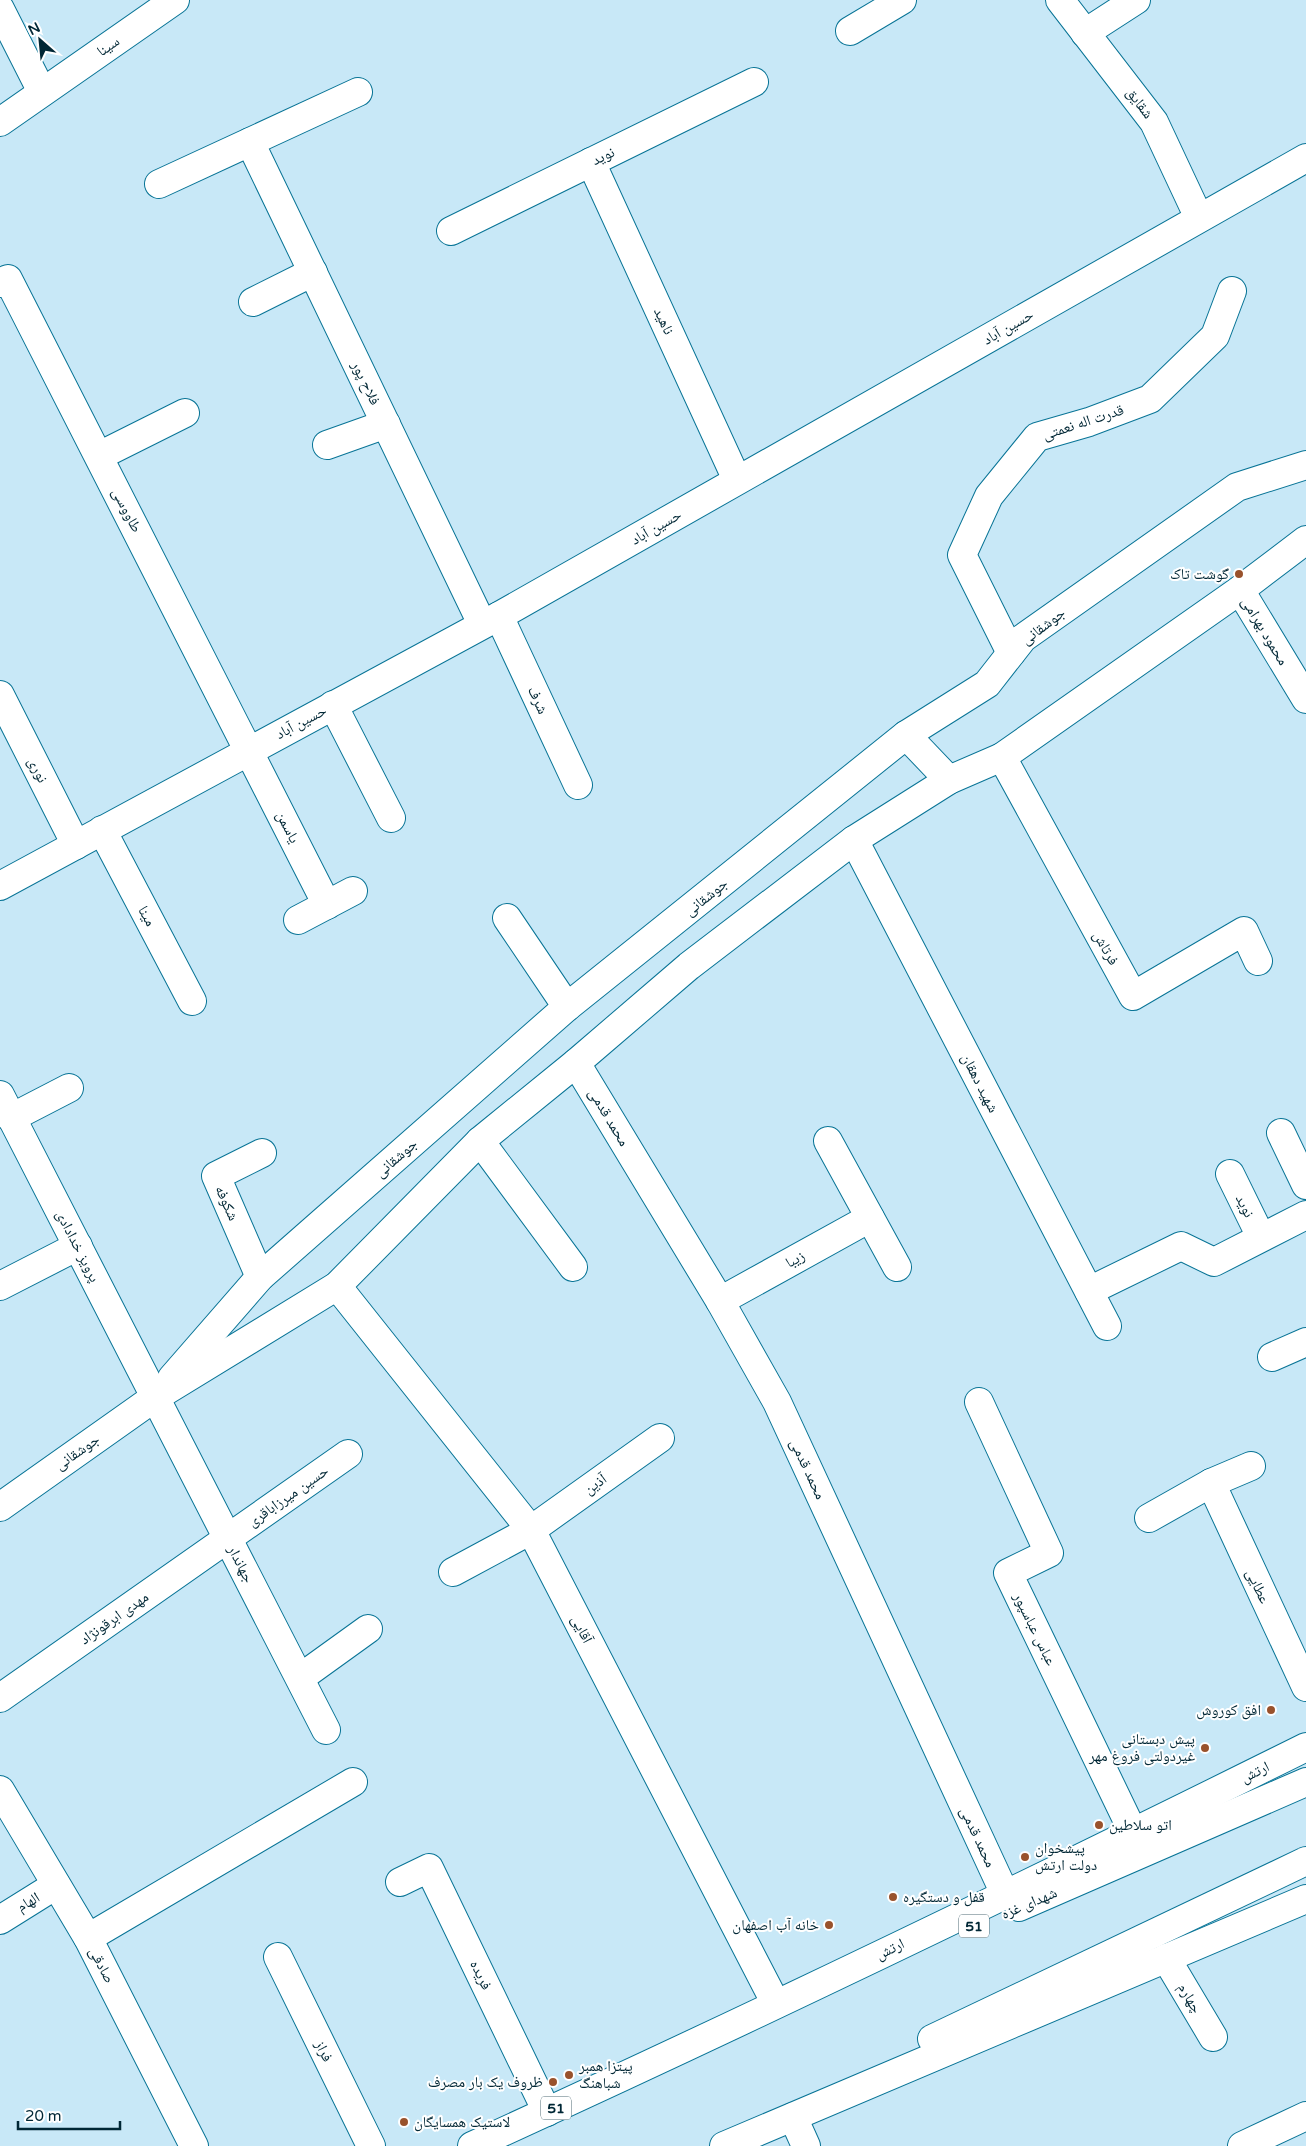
<svg xmlns="http://www.w3.org/2000/svg" width="1306" height="2146" font-family="'Varela Round','Noto Naskh Arabic',sans-serif">
<rect width="100%" height="100%" fill="#c8e8f7"/>
<g fill="none" stroke-linecap="round" stroke-linejoin="round">
<defs>
<g id="minor">
<path d="M1060,0L1154,122L1199,218"/>
<path d="M0,9L42,92"/>
<path d="M850,31L902,0"/>
<path d="M1085,33L1136,0"/>
<path d="M0,122L175,0"/>
<path d="M250,142L482,624"/>
<path d="M591,162L737,480"/>
<path d="M159,184L358,92"/>
<path d="M451,231L754,82"/>
<path d="M0,283L8,279L327,905"/>
<path d="M253,302L313,272"/>
<path d="M327,445L386,424"/>
<path d="M99,456L185,413"/>
<path d="M1240,590L1306,699"/>
<path d="M499,616L578,785"/>
<path d="M1011,653L962,555L989,496L1037,437L1089,422L1150,399L1215,336L1232,291"/>
<path d="M0,695L76,845"/>
<path d="M333,705L391,818"/>
<path d="M1002,757L1133,996L1244,931L1258,961"/>
<path d="M102,830L192,1001"/>
<path d="M854,840L1107,1326"/>
<path d="M507,918L567,1007"/>
<path d="M298,920L353,891"/>
<path d="M576,1063L720,1301L777,1402L1005,1894"/>
<path d="M0,1095L326,1730"/>
<path d="M11,1118L69,1088"/>
<path d="M1281,1133L1306,1185"/>
<path d="M480,1141L573,1267"/>
<path d="M828,1141L897,1267"/>
<path d="M1230,1174L1261,1237"/>
<path d="M260,1277L216,1176L262,1153"/>
<path d="M0,1286L78,1246"/>
<path d="M337,1286L531,1530L776,2004"/>
<path d="M1089,1291L1181,1246L1214,1262L1306,1215"/>
<path d="M720,1301L870,1218"/>
<path d="M1272,1357L1306,1342"/>
<path d="M979,1402L1049,1553L1008,1573L1133,1832"/>
<path d="M1211,1483L1306,1687"/>
<path d="M1149,1518L1211,1483L1251,1466"/>
<path d="M453,1572L531,1530L660,1438"/>
<path d="M300,1678L368,1629"/>
<path d="M0,1698L348,1454"/>
<path d="M0,1790L88,1938L194,2146"/>
<path d="M400,1882L429,1868L547,2112"/>
<path d="M0,1920L56,1885"/>
<path d="M88,1938L353,1782"/>
<path d="M278,1957L371,2146"/>
<path d="M1166,1958L1213,2037"/>
<path d="M793,2117L806,2146"/>
<path d="M1242,2146L1306,2116"/>
</g>
<g id="tertiary">
<path d="M906,735L949,780"/>
<path d="M172,1378L260,1277L567,1007L906,735L987,684L1023,638L1237,487L1306,465"/>
<path d="M0,1507L154,1398L337,1286L480,1141L576,1063L689,966L854,840L949,780L1002,757L1240,590L1306,540"/>
</g>
<path id="secondary" d="M0,886L499,616L1306,158"/>
<g id="primary">
<path d="M1019,1907L1306,1782"/>
<path d="M932,2039L1306,1861"/>
<path d="M472,2146C753,2018 1030,1884 1306,1747"/>
<path d="M724,2146L1306,1899"/>
</g>
</defs>
<use href="#minor" stroke="#087496" stroke-width="30"/>
<use href="#tertiary" stroke="#087496" stroke-width="30"/>
<use href="#secondary" stroke="#087496" stroke-width="30"/>
<use href="#primary" stroke="#087496" stroke-width="30"/>
<use href="#minor" stroke="#fff" stroke-width="28"/>
<use href="#tertiary" stroke="#fff" stroke-width="28"/>
<use href="#secondary" stroke="#fff" stroke-width="28"/>
<use href="#primary" stroke="#fff" stroke-width="28"/>
</g>
<g fill="#99522c" stroke="#fff" stroke-width="2">
<circle cx="1239" cy="574" r="5"/>
<circle cx="1271" cy="1710" r="5"/>
<circle cx="1205" cy="1748" r="5"/>
<circle cx="1099" cy="1825" r="5"/>
<circle cx="1025" cy="1857" r="5"/>
<circle cx="893" cy="1897" r="5"/>
<circle cx="829" cy="1925" r="5"/>
<circle cx="569" cy="2075" r="5"/>
<circle cx="553" cy="2082" r="5"/>
<circle cx="404" cy="2122" r="5"/>
</g>
<g text-anchor="middle" dominant-baseline="central" stroke-width="4" stroke-linejoin="round" paint-order="stroke">
<g fill="#fff" stroke="#4c6872" stroke-width="1">
<rect x="959" y="1914.5" width="30" height="23" rx="4"/>
<rect x="541" y="2096.5" width="30" height="23" rx="4"/>
</g>
<g font-size="14" font-weight="bold" fill="#002735">
<text x="974" y="1926">51</text>
<text x="556" y="2108">51</text>
</g>
<g font-size="15" fill="#002735" stroke="#fff">
<text transform="translate(108 46) rotate(-35)">سینا</text>
<text transform="translate(1140 103) rotate(53)">شقایق</text>
<text transform="translate(603 156) rotate(-26)">نوید</text>
<text transform="translate(664 321) rotate(65)">ناهید</text>
<text transform="translate(1008 327) rotate(-30)">حسین آباد</text>
<text transform="translate(366 383) rotate(64)">فلاح پور</text>
<text transform="translate(1083 422) rotate(-18)">قدرت اله نعمتی</text>
<text transform="translate(127 510) rotate(63)">طاووسی</text>
<text transform="translate(656 527) rotate(-30)">حسین آباد</text>
<text transform="translate(1043 626) rotate(-37)">جوشقانی</text>
<text transform="translate(1265 631) rotate(59)">محمود بهرامی</text>
<text transform="translate(538 700) rotate(65)">شرف</text>
<text transform="translate(301 722) rotate(-28)">حسین آباد</text>
<text transform="translate(38 770) rotate(63)">نوری</text>
<text transform="translate(288 827) rotate(63)">یاسمن</text>
<text transform="translate(706 897) rotate(-39)">جوشقانی</text>
<text transform="translate(147 916) rotate(62)">مینا</text>
<text transform="translate(1106 948) rotate(61)">فرتاش</text>
<text transform="translate(980 1083) rotate(63)">شهید دهقان</text>
<text transform="translate(609 1117) rotate(59)">محمد قدمی</text>
<text transform="translate(396 1158) rotate(-41)">جوشقانی</text>
<text transform="translate(227 1203) rotate(66)">شکوفه</text>
<text transform="translate(1245 1206) rotate(63)">نوید</text>
<text transform="translate(78 1246) rotate(63)">پرویز خدادادی</text>
<text transform="translate(795 1259) rotate(-29)">زیبا</text>
<text transform="translate(77 1452) rotate(-35)">جوشقانی</text>
<text transform="translate(808 1469) rotate(65)">محمد قدمی</text>
<text transform="translate(595 1484) rotate(-35)">آذین</text>
<text transform="translate(288 1496) rotate(-35)">حسین میرزاباقری</text>
<text transform="translate(241 1564) rotate(63)">جهاندار</text>
<text transform="translate(1258 1586) rotate(65)">عطایی</text>
<text transform="translate(114 1618) rotate(-35)">مهدی ابرقونژاد</text>
<text transform="translate(582 1629) rotate(63)">آقایی</text>
<text transform="translate(1035 1629) rotate(64)">عباس عباسپور</text>
<text transform="translate(1255 1772) rotate(-26)">ارتش</text>
<text transform="translate(978 1837) rotate(65)">محمد قدمی</text>
<text transform="translate(28 1902) rotate(-31)">الهام</text>
<text transform="translate(1029 1903) rotate(-23)">شهدای غزه</text>
<text transform="translate(890 1949) rotate(-26)">ارتش</text>
<text transform="translate(102 1965) rotate(63)">صادقی</text>
<text transform="translate(481 1975) rotate(64)">فریده</text>
<text transform="translate(1190 1998) rotate(59)">چهارم</text>
<text transform="translate(324 2051) rotate(64)">فراز</text>
</g>
<g font-size="15" fill="#002735" stroke="#fff" text-anchor="end">
<text x="1229" y="574">گوشت تاک</text>
<text x="1261" y="1710">افق کوروش</text>
<text x="1195" y="1739">پیش دبستانی<tspan x="1195" dy="17">غیردولتی فروغ مهر</tspan></text>
<text x="1109" y="1825" text-anchor="start">اتو سلاطین</text>
<text x="1035" y="1848" text-anchor="start">پیشخوان<tspan x="1035" dy="17">دولت ارتش</tspan></text>
<text x="903" y="1897" text-anchor="start">قفل و دستگیره</text>
<text x="819" y="1925">خانه آب اصفهان</text>
<text x="579" y="2066" text-anchor="start">پیتزا همبر<tspan x="579" dy="17">شباهنگ</tspan></text>
<text x="543" y="2082">ظروف یک بار مصرف</text>
<text x="414" y="2122" text-anchor="start">لاستیک همسایگان</text>
</g>
</g>
<g transform="translate(40 40) rotate(333)" stroke="#ffffff" stroke-width="4" paint-order="stroke">
<path d="M0-4L9 19L0 12L-9 19Z" fill="#002735"/>
<text y="-8" font-size="14" font-weight="bold" text-anchor="middle" fill="#002735">N</text>
</g>
<path d="M18 2121v8h102v-8" fill="none" stroke="#002735" stroke-width="2.5"/>
<text x="25" y="2121" font-size="15" fill="#002735" stroke="#ffffff" stroke-width="4" paint-order="stroke">20 m</text>
</svg>
